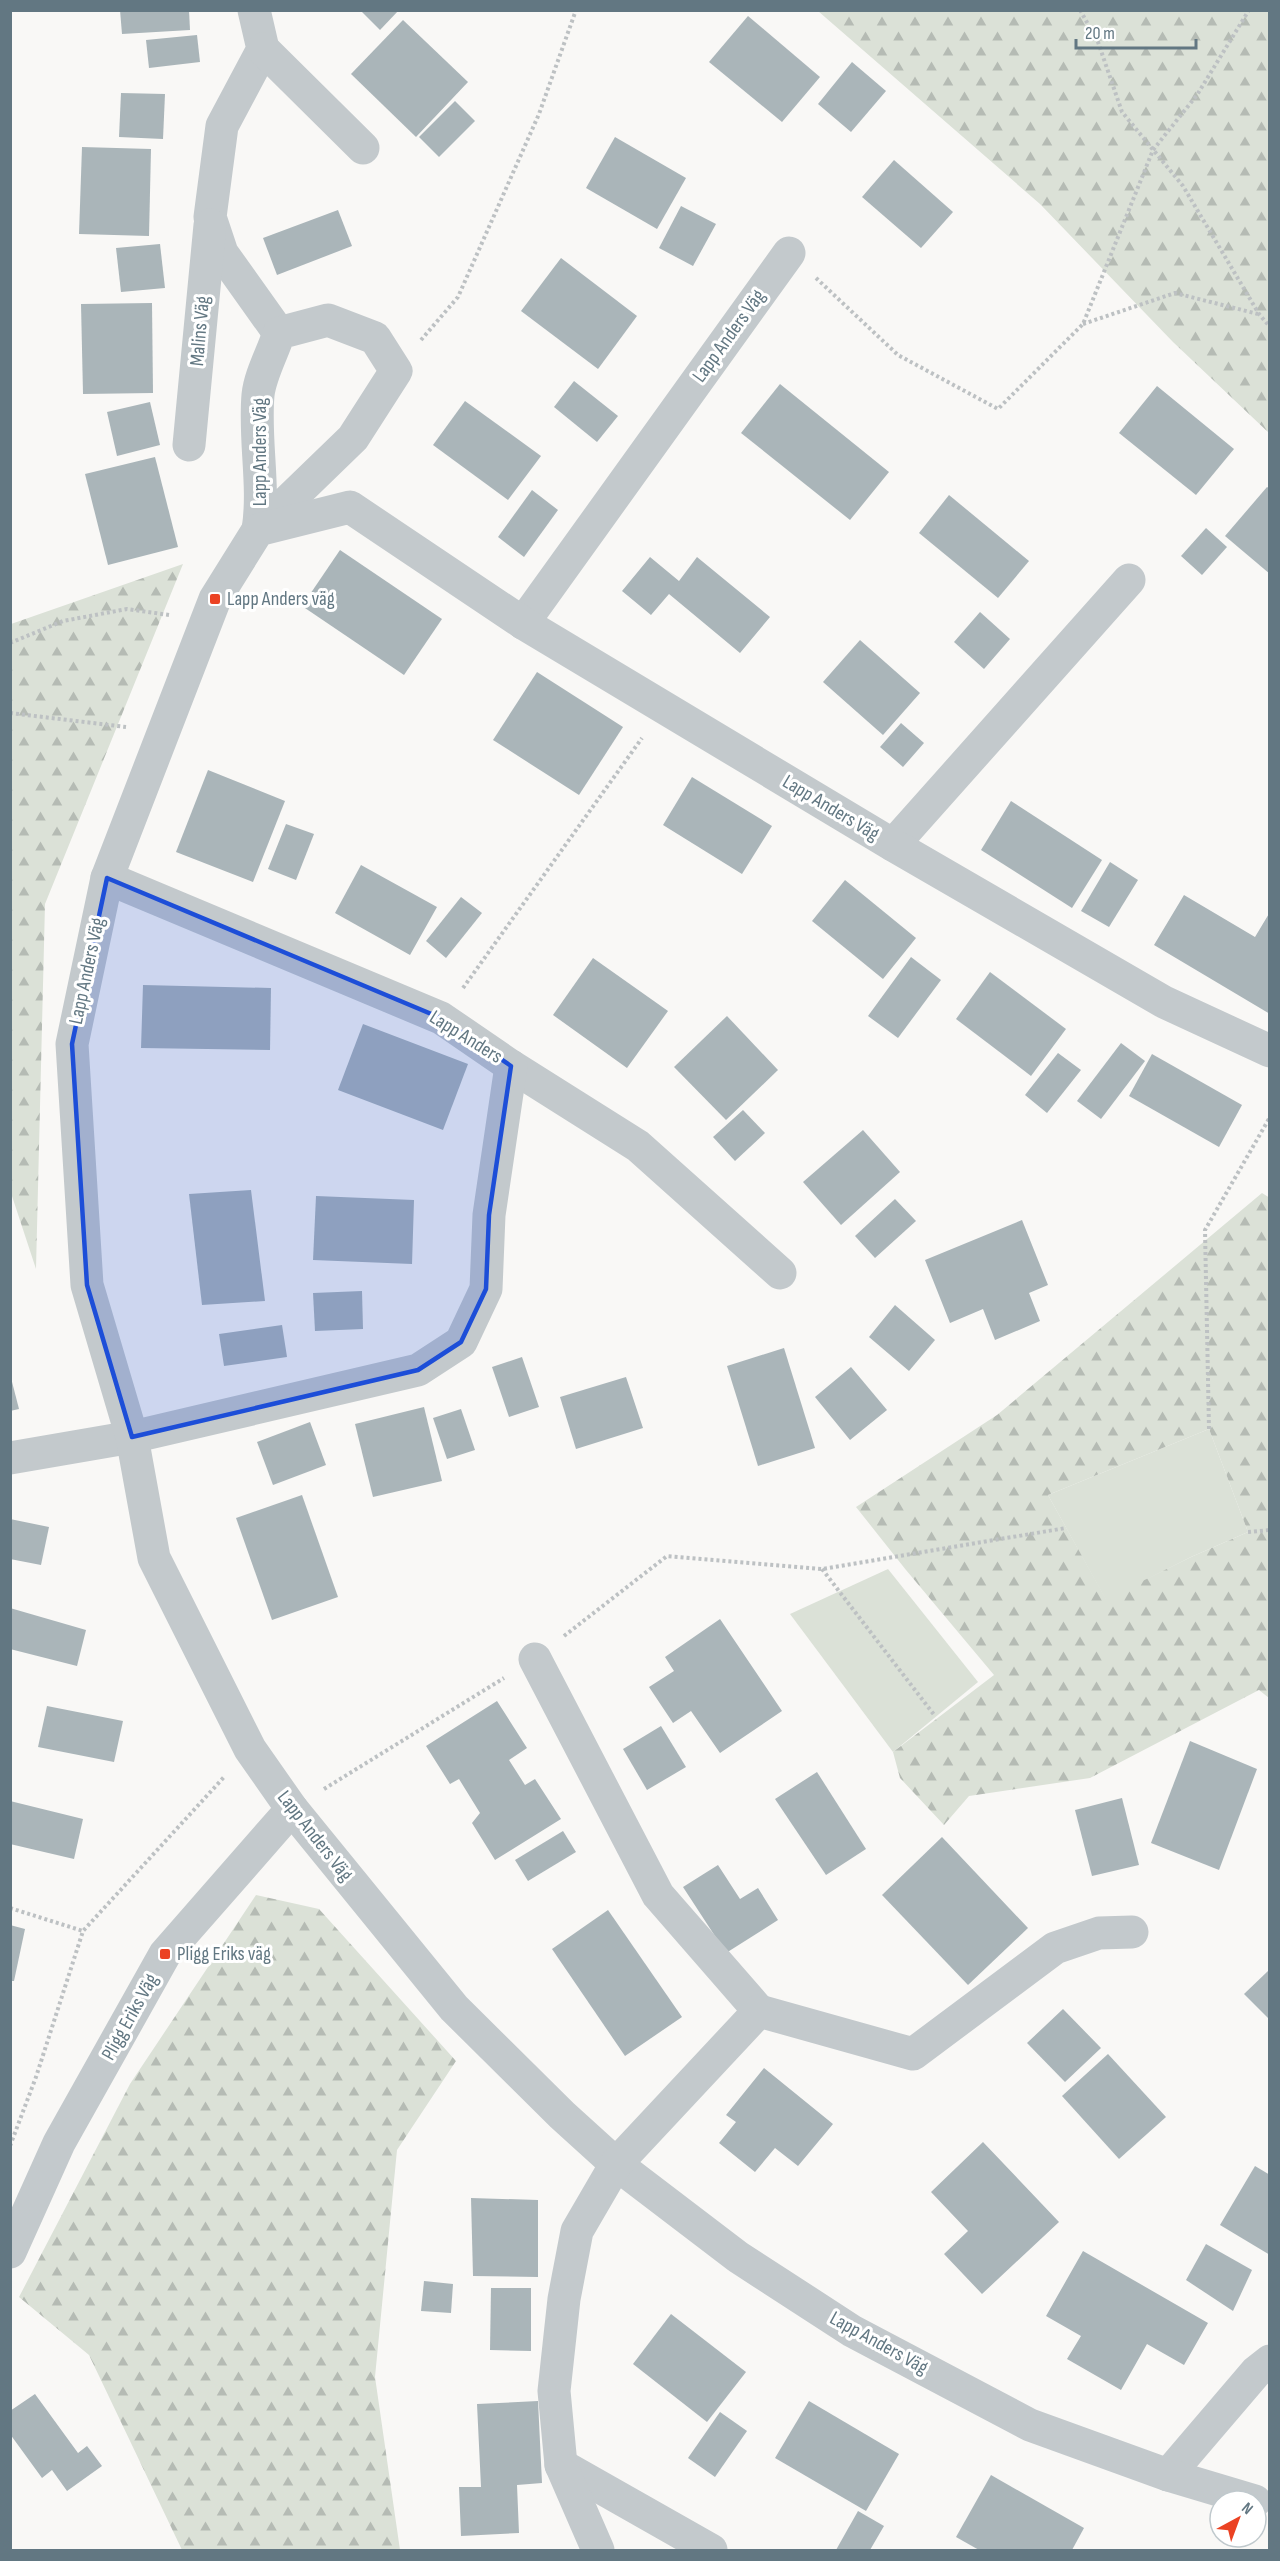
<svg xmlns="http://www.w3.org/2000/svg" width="1280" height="2561" font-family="'Sofia Sans Condensed',sans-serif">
<defs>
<pattern id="forest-firs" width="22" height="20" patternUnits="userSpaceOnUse" patternTransform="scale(1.5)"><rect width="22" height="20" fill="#dbe1d7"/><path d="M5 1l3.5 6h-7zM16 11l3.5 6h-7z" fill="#b5bbb4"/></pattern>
</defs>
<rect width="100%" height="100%" fill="#f9f8f6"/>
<g fill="#dbe1d7">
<path d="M1209,1429L1248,1532L1191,1557L1106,1600L1048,1495Z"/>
<path d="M888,1569L978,1682L893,1752L790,1614Z"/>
</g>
<g fill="url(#forest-firs)" fill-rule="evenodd">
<path d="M818,11H1269V433L1173,342L1040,204Z"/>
<path d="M183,564L45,904L36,1269L10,1190L11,624Z"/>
<path d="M1262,1193L1270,1198L1269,1698L1259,1690L1090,1778L969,1796L944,1825L900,1778L893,1752L994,1675L906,1570L856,1507L997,1415ZM1209,1429L1248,1532L1191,1557L1106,1599L1048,1495Z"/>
<path d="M256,1895L319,1909L456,2061L397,2150L375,2377L400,2550H182L89,2355L19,2297L130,2084Z"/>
</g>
<g fill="#aab5b9">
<path d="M120,10H189L190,30L122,34Z"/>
<path d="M360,10H399L380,30Z"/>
<path d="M748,16L820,77L782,122L709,62Z"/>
<path d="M403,20L468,82L416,137L351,74Z"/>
<path d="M197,35L200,62L149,68L146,40Z"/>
<path d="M852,62L886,91L851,132L818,104Z"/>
<path d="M121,93L165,94L163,139L119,137Z"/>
<path d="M455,101L475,121L439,157L419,137Z"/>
<path d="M615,137L686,178L657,229L586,188Z"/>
<path d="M82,147L151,149L149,236L79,234Z"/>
<path d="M894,160L953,212L921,248L862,197Z"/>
<path d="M681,206L716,224L693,266L659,248Z"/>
<path d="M338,210L352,246L277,275L263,238Z"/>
<path d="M160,244L165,288L121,292L116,248Z"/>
<path d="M561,258L637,316L598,369L521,311Z"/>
<path d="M152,303L153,393L83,394L81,304Z"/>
<path d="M574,381L618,416L597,442L554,407Z"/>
<path d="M780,384L889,472L850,520L741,433Z"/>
<path d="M1157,386L1234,449L1196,495L1119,433Z"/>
<path d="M465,401L541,456L508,500L433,445Z"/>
<path d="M150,402L160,445L117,456L107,412Z"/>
<path d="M155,457L178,547L108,565L85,474Z"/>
<path d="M1267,487L1270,489V574L1225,536Z"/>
<path d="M532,490L558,510L524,557L498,537Z"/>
<path d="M949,495L1029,561L998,598L919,533Z"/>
<path d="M1206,528L1227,547L1202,575L1181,556Z"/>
<path d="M340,550L442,619L404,675L302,606Z"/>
<path d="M650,557L679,581L697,557L770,617L740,653L669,594L651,615L622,591Z"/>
<path d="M980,612L1010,639L984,669L954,642Z"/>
<path d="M860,640L920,693L883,735L823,682Z"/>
<path d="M537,672L623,727L579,795L493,740Z"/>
<path d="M901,723L924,743L903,767L880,747Z"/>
<path d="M208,770L285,801L253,882L176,852Z"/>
<path d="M692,777L772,826L742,874L663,825Z"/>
<path d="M1011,801L1102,860L1072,908L981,850Z"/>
<path d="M286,824L314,834L296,880L268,869Z"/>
<path d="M1110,862L1138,880L1109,927L1081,911Z"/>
<path d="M361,865L437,907L410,955L335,913Z"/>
<path d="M845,880L916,938L883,979L812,921Z"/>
<path d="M1184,895L1255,937L1270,912V1014L1154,945Z"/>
<path d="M461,897L482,913L446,958L426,941Z"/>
<path d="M911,957L941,980L898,1038L868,1016Z"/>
<path d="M593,958L668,1011L627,1068L553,1015Z"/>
<path d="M990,972L1066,1029L1031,1076L956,1019Z"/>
<path d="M143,985L271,988L270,1050L141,1048Z"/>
<path d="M727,1016L778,1070L726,1120L674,1067Z"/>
<path d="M363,1024L468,1064L443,1130L338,1090Z"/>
<path d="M1121,1043L1145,1061L1101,1119L1077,1101Z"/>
<path d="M1058,1053L1081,1070L1047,1113L1025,1095Z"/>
<path d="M1152,1054L1242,1105L1219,1147L1129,1096Z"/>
<path d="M743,1110L765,1133L735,1161L713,1137Z"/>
<path d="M863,1130L900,1172L841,1225L803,1182Z"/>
<path d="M251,1190L265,1301L202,1305L189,1194Z"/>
<path d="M316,1196L414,1200L412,1264L313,1260Z"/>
<path d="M895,1199L916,1221L875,1258L855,1236Z"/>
<path d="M1022,1220L1048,1285L1029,1293L1040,1321L995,1340L983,1309L950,1323L925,1260Z"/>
<path d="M362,1291L363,1329L315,1331L313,1293Z"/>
<path d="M895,1305L935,1340L909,1371L869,1337Z"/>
<path d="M282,1325L287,1357L224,1366L219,1334Z"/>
<path d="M784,1348L815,1448L758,1466L727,1366Z"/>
<path d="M522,1357L539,1407L509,1417L492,1367Z"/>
<path d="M851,1367L887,1410L850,1440L815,1397Z"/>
<path d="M10,1374L19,1409L10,1411Z"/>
<path d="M626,1377L643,1428L576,1449L560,1397Z"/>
<path d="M424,1407L442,1481L373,1497L355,1424Z"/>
<path d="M461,1409L475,1450L447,1459L433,1418Z"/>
<path d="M310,1422L326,1465L273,1485L257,1442Z"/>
<path d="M302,1495L338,1597L272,1620L236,1518Z"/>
<path d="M10,1519L49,1527L41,1565L10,1559Z"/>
<path d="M10,1608L86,1630L77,1666L10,1649Z"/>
<path d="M720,1619L782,1711L720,1753L691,1711L673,1723L649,1687L674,1671L665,1657Z"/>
<path d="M497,1701L527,1748L509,1760L525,1785L535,1779L561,1819L495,1860L472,1823L480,1813L459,1779L450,1784L426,1746Z"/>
<path d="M47,1706L123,1721L114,1762L38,1747Z"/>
<path d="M661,1726L686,1767L647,1790L623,1749Z"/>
<path d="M1190,1741L1257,1769L1219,1870L1151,1843Z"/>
<path d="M817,1772L866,1849L826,1875L775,1799Z"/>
<path d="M1122,1798L1139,1865L1092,1876L1075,1810Z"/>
<path d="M10,1801L83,1819L74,1859L10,1844Z"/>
<path d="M563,1831L576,1852L528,1881L515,1860Z"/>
<path d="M942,1837L1028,1928L968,1985L882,1895Z"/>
<path d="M718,1865L740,1899L758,1888L778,1920L726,1953L683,1887Z"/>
<path d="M608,1910L682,2017L625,2056L552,1949Z"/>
<path d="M10,1925L25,1929L14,1981H10Z"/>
<path d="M1268,1971L1270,1972V2020L1244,1994Z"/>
<path d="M1063,2009L1101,2048L1065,2082L1027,2043Z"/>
<path d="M1108,2054L1166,2117L1119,2159L1062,2096Z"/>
<path d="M764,2068L833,2124L798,2166L775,2148L755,2172L719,2143L736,2122L726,2115Z"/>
<path d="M983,2142L1059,2222L982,2294L944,2254L968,2231L931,2192Z"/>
<path d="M1255,2166L1270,2175V2255L1220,2225Z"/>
<path d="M471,2198L538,2200V2277L473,2276Z"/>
<path d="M1206,2244L1252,2270L1233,2311L1186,2280Z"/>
<path d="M1083,2251L1208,2323L1184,2365L1147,2344L1121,2390L1067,2359L1081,2336L1046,2316Z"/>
<path d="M424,2281L453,2284L451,2313L421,2311Z"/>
<path d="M491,2288H531V2351L490,2350Z"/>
<path d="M671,2314L746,2372L707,2422L633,2364Z"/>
<path d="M35,2394L78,2453L87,2446L102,2466L67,2491L52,2470L42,2478L10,2434V2411Z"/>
<path d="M538,2401L542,2483L517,2485L519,2533L461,2536L459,2487H481L477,2404Z"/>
<path d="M809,2401L899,2454L866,2511L775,2458Z"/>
<path d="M720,2412L747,2431L715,2477L688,2458Z"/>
<path d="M991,2475L1084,2528L1072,2550H979L956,2537Z"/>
<path d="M858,2511L884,2526L870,2550H836Z"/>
</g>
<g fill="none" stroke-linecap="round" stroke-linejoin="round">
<g stroke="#bdc1c3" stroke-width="4" stroke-dasharray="3 3" stroke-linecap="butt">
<path d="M1080,10L1098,42L1122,112L1183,186L1259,314L1270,327"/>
<path d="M816,278L898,355L998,409L1083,324L1153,150L1197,95L1249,10"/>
<path d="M1083,324L1175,293L1258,314"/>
<path d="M421,340L458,297L539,114L576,10"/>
<path d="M10,643L63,621L127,609L169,615"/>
<path d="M10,713L126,727"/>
<path d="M463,988L642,738"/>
<path d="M1209,1429L1205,1230L1270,1117"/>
<path d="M1248,1532L1270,1530"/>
<path d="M822,1569L935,1716"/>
<path d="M564,1636L667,1556L822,1569L1066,1528"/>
<path d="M324,1789L504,1678"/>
<path d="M10,1908L83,1931"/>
<path d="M10,2146L36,2077L83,1931L225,1776"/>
</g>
<g stroke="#c3c9cc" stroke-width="33">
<path d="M254,10L263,49L222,126L210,217L222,253L279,333"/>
<path d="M263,49L363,148"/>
<path d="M328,320L375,338L396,371L353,438L258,530C265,486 254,440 258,395C260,375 273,352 279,333Z"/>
<path d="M189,445L210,225"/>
<path d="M523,623L789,253"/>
<path d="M893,845L1129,580"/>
<path d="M107,878L441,1018L511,1066L638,1146L780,1273"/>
<path d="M10,1458L132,1437L418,1370L461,1342L486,1289L489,1215L511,1066"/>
<path d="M535,1659L658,1895L759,2011"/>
<path d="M10,2252L59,2143L165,1954L292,1809"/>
<path d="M561,2465L711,2550"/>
<path d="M1168,2475L1256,2372L1270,2361"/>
<path d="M1255,2501L1168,2475L1030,2425L852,2331L738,2257L616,2164L562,2115L454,2008L292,1809L250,1749L154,1558L132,1437L87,1285L72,1044L107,878L215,599L258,530L350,507L523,623L893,845L1164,1002L1270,1051"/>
<path d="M598,2550L561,2465L554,2391L564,2299L577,2231L616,2164L759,2011L913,2054L1055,1948L1099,1933L1132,1932"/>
</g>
</g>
<path fill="#1d4ed8" fill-opacity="0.2" stroke="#1d4ed8" stroke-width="4.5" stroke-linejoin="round" d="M107,878L441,1018L511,1066L489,1215L486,1289L461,1342L418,1370L132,1437L87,1285L72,1044Z"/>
<g fill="#eb4223" stroke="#fff" stroke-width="2">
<rect x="209" y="593" width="12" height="12" rx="3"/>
<rect x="159" y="1948" width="12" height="12" rx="3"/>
</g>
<g text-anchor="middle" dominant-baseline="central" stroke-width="6" stroke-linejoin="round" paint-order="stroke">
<g font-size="20" fill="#627782" stroke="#fff">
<text transform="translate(200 331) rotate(-85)">Malins Väg</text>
<text transform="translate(729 336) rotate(-54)">Lapp Anders Väg</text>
<text transform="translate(260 452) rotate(-90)">Lapp Anders Väg</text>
<text transform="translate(831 808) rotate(31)">Lapp Anders Väg</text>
<text transform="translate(87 971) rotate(-78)">Lapp Anders Väg</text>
<text transform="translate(466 1037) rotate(32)">Lapp Anders</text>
<text transform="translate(315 1836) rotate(52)">Lapp Anders Väg</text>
<text transform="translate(130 2017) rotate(-61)">Pligg Eriks Väg</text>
<text transform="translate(879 2343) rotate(29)">Lapp Anders Väg</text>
</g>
<g font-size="20" fill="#627782" stroke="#fff" text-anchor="start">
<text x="227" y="599">Lapp Anders väg</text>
<text x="177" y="1954">Pligg Eriks väg</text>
</g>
</g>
<rect width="1280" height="2561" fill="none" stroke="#627782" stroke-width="24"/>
<g transform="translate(1238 2519) rotate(41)"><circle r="28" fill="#ffffff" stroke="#c0c9cd" stroke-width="1.5"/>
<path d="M0-4.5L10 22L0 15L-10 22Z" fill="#eb4223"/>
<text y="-9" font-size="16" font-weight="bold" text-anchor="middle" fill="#627782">N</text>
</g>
<path d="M1076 39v9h120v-9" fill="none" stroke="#627782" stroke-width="3"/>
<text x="1085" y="39" font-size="18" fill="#627782" stroke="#ffffff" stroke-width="4.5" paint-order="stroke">20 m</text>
</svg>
